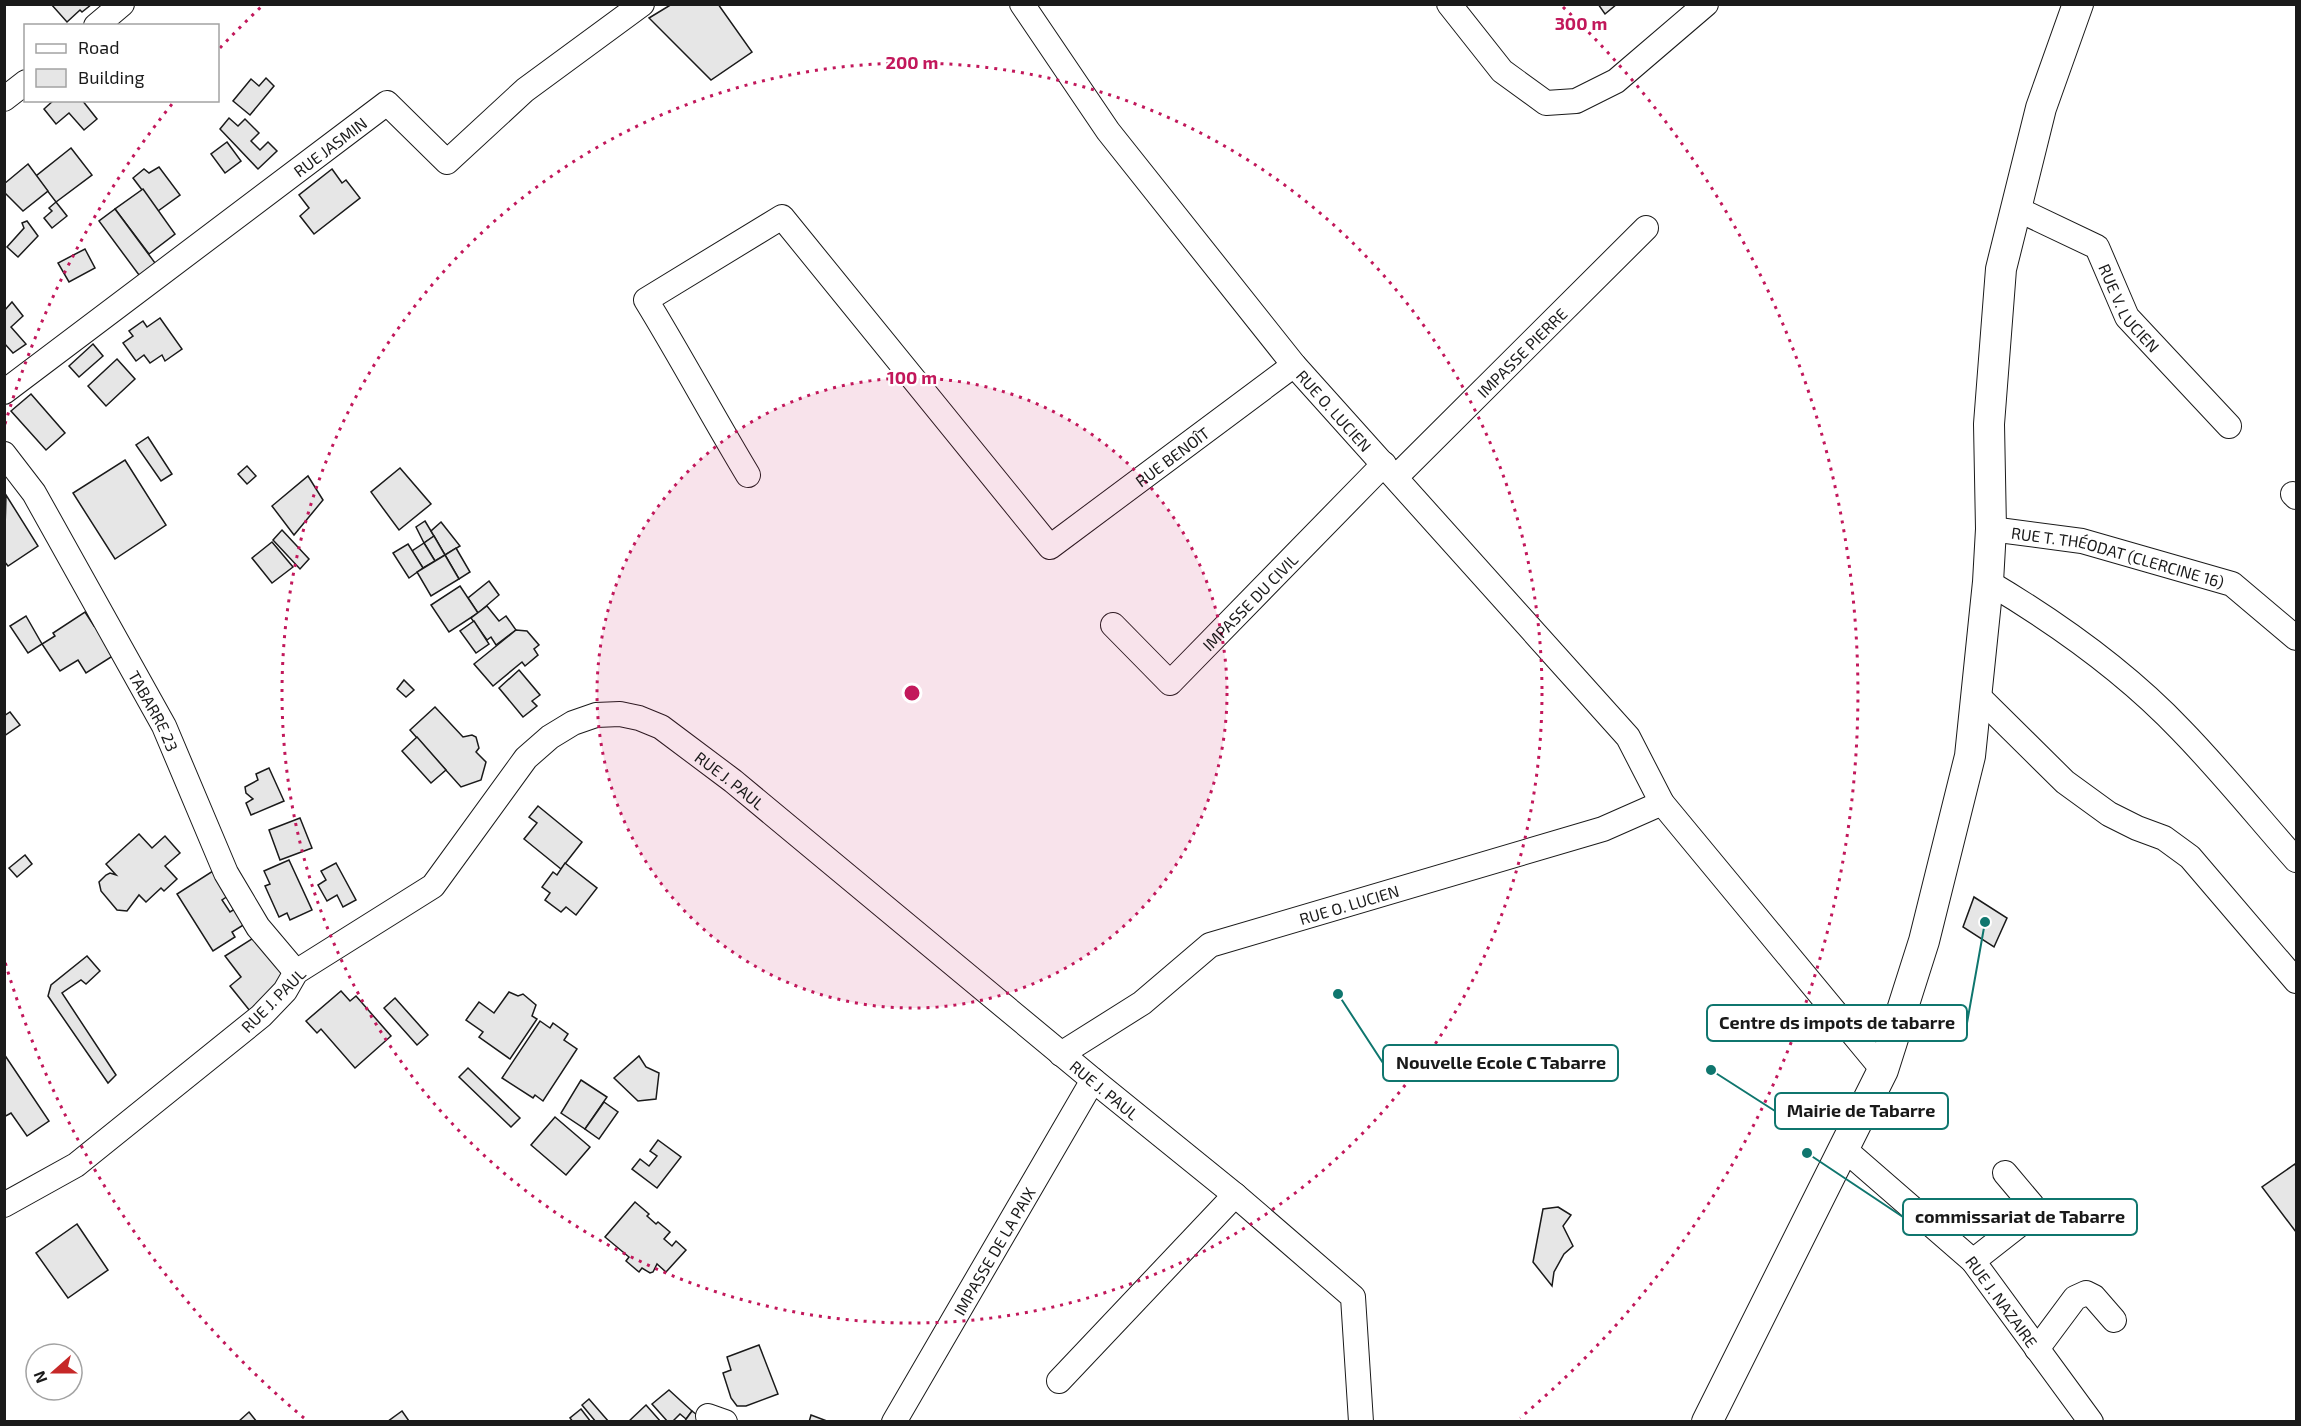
<svg xmlns="http://www.w3.org/2000/svg" width="2301" height="1426" font-family="'Exo 2',sans-serif">
<rect width="100%" height="100%" fill="#fff"/>
<g fill="#e6e6e6" stroke="#1a1a1a" stroke-width="1.5">
<path d="M51,4H92L82,12L80,10L67,22Z"/>
<path d="M672,4H718L752,52L711,80L649,18Z"/>
<path d="M1598,4H1617L1605,14Z"/>
<path d="M266,78L274,86L250,115L233,101L251,79L259,86Z"/>
<path d="M54,100H82L97,119L84,130L69,113L56,124L44,109Z"/>
<path d="M229,118L238,126L245,119L259,133L251,141L260,150L268,142L277,151L258,169L220,129Z"/>
<path d="M227,142L241,161L225,173L211,154Z"/>
<path d="M71,148L92,175L56,202L36,176Z"/>
<path d="M28,164L48,191L23,211L4,192V184Z"/>
<path d="M159,167L180,195L158,211L133,178L144,169L149,173Z"/>
<path d="M332,169L342,183L346,180L360,198L314,234L300,216L309,208L299,195Z"/>
<path d="M143,189L175,234L149,254L115,209Z"/>
<path d="M56,202L67,216L52,228L44,218L52,211L49,208Z"/>
<path d="M115,209L158,267L142,279L99,221Z"/>
<path d="M27,221L38,236L18,257L7,247L24,228L22,223Z"/>
<path d="M85,249L95,268L69,282L58,263Z"/>
<path d="M12,302L23,316L11,327L26,344L13,353L4,343V311Z"/>
<path d="M160,318L182,349L165,361L162,355L150,363L144,355L136,361L123,343L133,336L129,331L143,321L147,327Z"/>
<path d="M93,344L103,356L79,377L69,366Z"/>
<path d="M117,359L135,379L106,406L88,386Z"/>
<path d="M31,394L65,433L46,450L11,411Z"/>
<path d="M148,437L172,474L161,481L136,445Z"/>
<path d="M125,460L166,525L115,559L73,493Z"/>
<path d="M247,466L256,476L247,484L238,474Z"/>
<path d="M400,468L431,504L399,530L371,492Z"/>
<path d="M308,476L323,500L294,535L272,506Z"/>
<path d="M6,495L38,546L8,566L4,561Z"/>
<path d="M425,521L434,536L424,543L416,527Z"/>
<path d="M441,522L460,546L445,555L431,531Z"/>
<path d="M282,530L309,559L300,569L273,540Z"/>
<path d="M434,536L445,555L435,561L424,543Z"/>
<path d="M272,542L293,567L272,583L252,558Z"/>
<path d="M424,543L435,561L423,568L412,551Z"/>
<path d="M408,544L423,568L409,578L393,553Z"/>
<path d="M456,548L470,572L459,579L445,555Z"/>
<path d="M445,555L459,579L431,596L417,572Z"/>
<path d="M489,581L499,595L478,613L468,598Z"/>
<path d="M460,586L478,613L449,632L431,605Z"/>
<path d="M487,606L499,621L506,616L516,630L496,645L491,637L487,640L471,618Z"/>
<path d="M85,612L94,626L100,622L119,652L86,673L78,660L60,671L42,644L55,636L53,633Z"/>
<path d="M26,616L42,644L28,653L10,626Z"/>
<path d="M474,621L489,644L476,653L460,631Z"/>
<path d="M516,630L527,631L539,645L534,649L538,655L525,666L522,662L493,686L474,664Z"/>
<path d="M519,670L540,695L532,701L537,706L523,717L499,688Z"/>
<path d="M404,680L414,690L406,697L397,689Z"/>
<path d="M435,707L463,737L472,735L476,737L479,748L476,752L486,762L481,780L461,787L410,730Z"/>
<path d="M10,712L20,725L4,736V716Z"/>
<path d="M417,737L446,770L431,783L402,751Z"/>
<path d="M269,768L284,801L251,815L246,803L253,799L246,793L245,787L258,780L256,774Z"/>
<path d="M538,806L582,842L561,869L524,839L537,823L529,817Z"/>
<path d="M300,818L312,848L280,860L269,830Z"/>
<path d="M139,834L152,848L165,836L180,853L165,866L177,879L164,891L161,888L146,902L139,895L127,911L117,910L101,891L99,882L106,875L110,873L116,875L106,864Z"/>
<path d="M25,855L32,864L17,877L9,868Z"/>
<path d="M289,860L312,910L290,920L287,913L279,917L265,886L270,884L264,871Z"/>
<path d="M336,863L356,900L343,907L337,895L327,901L318,885L326,880L321,871Z"/>
<path d="M565,863L597,888L576,915L566,907L561,912L545,900L550,893L542,887L553,872L557,875Z"/>
<path d="M216,869L231,894L222,900L230,912L243,904L253,919L232,932L235,937L213,951L177,894Z"/>
<path d="M1974,897L2007,918L1994,947L1963,927Z"/>
<path d="M258,935L292,977L250,1011L230,986L241,977L225,956Z"/>
<path d="M87,956L100,971L86,984L81,980L62,993L116,1075L108,1083L48,996L51,985Z"/>
<path d="M341,991L350,1001L356,996L391,1036L355,1068L321,1029L317,1033L306,1021Z"/>
<path d="M509,992L518,996L523,994L536,1005L532,1016L537,1019L510,1059L479,1037L483,1032L466,1020L479,1002L494,1013Z"/>
<path d="M395,998L428,1035L417,1045L384,1008Z"/>
<path d="M540,1021L550,1028L553,1023L568,1034L564,1040L577,1049L543,1101L535,1095L533,1098L502,1078Z"/>
<path d="M4,1054L49,1121L27,1136L11,1113L4,1117Z"/>
<path d="M639,1056L646,1067L659,1073L656,1099L638,1101L614,1078Z"/>
<path d="M468,1068L520,1118L511,1127L459,1077Z"/>
<path d="M581,1080L607,1097L585,1129L561,1113Z"/>
<path d="M604,1102L618,1112L599,1139L585,1129Z"/>
<path d="M555,1117L590,1147L566,1175L531,1145Z"/>
<path d="M658,1140L681,1157L657,1188L632,1169L640,1159L649,1166L657,1156L650,1151Z"/>
<path d="M2295,1164L2296,1167V1232L2262,1187Z"/>
<path d="M635,1202L649,1214L647,1216L656,1224L658,1222L670,1232L664,1239L672,1246L676,1241L686,1250L666,1272L657,1264L653,1272L650,1273L642,1268L639,1272L626,1261L629,1257L605,1237Z"/>
<path d="M1558,1207L1571,1215L1563,1226L1573,1246L1564,1254L1554,1272L1552,1286L1533,1262L1543,1209Z"/>
<path d="M77,1224L108,1270L68,1298L36,1253Z"/>
<path d="M759,1345L778,1394L746,1406H737L731,1398L723,1373L731,1370L727,1357Z"/>
<path d="M669,1390L692,1411L686,1419L680,1414L672,1422H668L652,1404Z"/>
<path d="M589,1399L609,1422H596L582,1405Z"/>
<path d="M646,1405L661,1422H628Z"/>
<path d="M581,1409L591,1422H573L570,1418Z"/>
<path d="M402,1411L409,1421L387,1422Z"/>
<path d="M692,1411L706,1422H684Z"/>
<path d="M249,1412L257,1422H238Z"/>
<path d="M811,1415L827,1421V1422H809Z"/>
</g>
<g fill="none" stroke-linecap="round" stroke-linejoin="round">
<defs>
<g id="minor">
<path id="s1" d="M1022,4L1108,131L1294,365L1628,737L1662,803L1883,1070"/>
<path d="M1449,4L1502,71L1546,103L1576,101L1616,81L1706,4"/>
<path d="M96,26L122,4"/>
<path d="M4,99L26,82"/>
<path id="s2" d="M2017,209L2097,247L2127,317L2229,426"/>
<path id="s3" d="M4,392L387,103L447,162L525,90L642,4"/>
<path id="s4" d="M4,454L34,493L164,726L226,873L258,927L296,972"/>
<path id="s5" d="M748,475C713,417 681,357 646,300L782,217L1050,547L1294,365"/>
<path id="s6" d="M1396,477L1646,228"/>
<path d="M2293,494L2296,497"/>
<path id="s7" d="M1991,529L2082,541L2232,584L2296,638"/>
<path d="M1988,582C2057,623 2125,671 2181,730C2221,771 2258,817 2296,860"/>
<path id="s8" d="M1113,625L1170,683L1384,464"/>
<path d="M1977,695L2065,782L2109,814L2137,828L2164,838L2190,857L2296,981"/>
<path id="s9" d="M1061,1054L1142,1003L1210,945L1603,829L1662,803"/>
<path id="s10" d="M1843,1148L1973,1261L2091,1422"/>
<path id="s11" d="M4,1205L76,1165L261,1016L285,991L296,972L433,886L526,758L550,737L573,723L596,715L620,714L639,718L661,727L733,781L1093,1080L1235,1195L1353,1297L1361,1422"/>
<path d="M1973,1261L2028,1218L2033,1211L2032,1205L2005,1173"/>
<path d="M2037,1349L2075,1298L2086,1293L2094,1297L2114,1320"/>
<path d="M1059,1381L1235,1195"/>
<path d="M708,1416L725,1422"/>
<path id="s12" d="M894,1422L1093,1080"/>
</g>
<path id="major" d="M1707,1422L1883,1070L1924,941L1970,756L1988,582L1991,529L1989,424L2001,269L2041,108L2078,4"/>
</defs>
<use href="#minor" stroke="#1a1a1a" stroke-width="26"/>
<use href="#major" stroke="#1a1a1a" stroke-width="32"/>
<use href="#minor" stroke="#fff" stroke-width="24"/>
<use href="#major" stroke="#fff" stroke-width="30"/>
</g>
<circle cx="912" cy="693" r="315" fill="#c2185b" fill-opacity=".12"/>
<g fill="none" stroke="#c2185b" stroke-width="3" stroke-dasharray="3 6">
<circle cx="912" cy="693" r="315"/>
<circle cx="912" cy="693" r="630"/>
<path d="M304 1418A946 946 0 0 1 5 962M5 424A946 946 0 0 1 172 104M220 48A946 946 0 0 1 261 7M1563 7A946 946 0 0 1 1520 1418"/>
</g>
<g text-anchor="middle" dominant-baseline="central" stroke-width="4.5" stroke-linejoin="round" paint-order="stroke">
<g font-size="16" fill="#1a1a1a" stroke="#fff">
<text stroke="none"><textPath href="#s3" startOffset="408">RUE JASMIN</textPath></text>
<text stroke="none"><textPath href="#s2" startOffset="158">RUE V. LUCIEN</textPath></text>
<text stroke="none"><textPath href="#s6" startOffset="177">IMPASSE PIERRE</textPath></text>
<text stroke="none"><textPath href="#s1" startOffset="513">RUE O. LUCIEN</textPath></text>
<text stroke="none"><textPath href="#s5" startOffset="939">RUE BENOÎT</textPath></text>
<text stroke="none"><textPath href="#s7" startOffset="130">RUE T. THÉODAT (CLERCINE 16)</textPath></text>
<text stroke="none"><textPath href="#s8" startOffset="195">IMPASSE DU CIVIL</textPath></text>
<text stroke="none"><textPath href="#s4" startOffset="298">TABARRE 23</textPath></text>
<text stroke="none"><textPath href="#s11" startOffset="934">RUE J. PAUL</textPath></text>
<text stroke="none"><textPath href="#s9" startOffset="330">RUE O. LUCIEN</textPath></text>
<text transform="translate(273 1000) rotate(-45)">RUE J. PAUL</text>
<text stroke="none"><textPath href="#s11" startOffset="1420">RUE J. PAUL</textPath></text>
<text stroke="none"><textPath href="#s12" startOffset="198">IMPASSE DE LA PAIX</textPath></text>
<text stroke="none"><textPath href="#s10" startOffset="222">RUE J. NAZAIRE</textPath></text>
</g>
</g>
<circle cx="912" cy="693" r="9" fill="#c2185b" stroke="#fff" stroke-width="3"/>
<g font-size="18" text-anchor="middle" font-weight="bold" fill="#c2185b" stroke="#fff" stroke-width="4.5" stroke-linejoin="round" paint-order="stroke">
<text x="1581" y="30">300 m</text>
<text x="912" y="69">200 m</text>
<text x="912" y="384">100 m</text>
</g>
<path fill="none" stroke="#0f766e" stroke-width="2" d="M1985 922L1967 1023M1338 994L1383 1063M1711 1070L1775 1111M1807 1153L1903 1217"/>
<g fill="#0f766e" stroke="#fff" stroke-width="2">
<circle cx="1985" cy="922" r="6"/>
<circle cx="1338" cy="994" r="6"/>
<circle cx="1711" cy="1070" r="6"/>
<circle cx="1807" cy="1153" r="6"/>
</g>
<g fill="#fff" stroke="#0f766e" stroke-width="2">
<rect x="1707" y="1005" width="260" height="36" rx="6"/>
<rect x="1383" y="1045" width="235" height="36" rx="6"/>
<rect x="1775" y="1093" width="173" height="36" rx="6"/>
<rect x="1903" y="1199" width="234" height="36" rx="6"/>
</g>
<g font-size="18" text-anchor="middle" font-weight="bold" fill="#1a1a1a">
<text x="1837" y="1029">Centre ds impots de tabarre</text>
<text x="1501" y="1069">Nouvelle Ecole C Tabarre</text>
<text x="1861" y="1117">Mairie de Tabarre</text>
<text x="2020" y="1223">commissariat de Tabarre</text>
</g>
<rect width="2301" height="1426" fill="none" stroke="#1a1a1a" stroke-width="12"/>
<rect x="24" y="24" width="195" height="78" fill="#ffffff" stroke="#a3a3a3" stroke-width="1.5"/>
<rect x="36" y="44" width="30" height="9" fill="#ffffff" stroke="#a3a3a3" stroke-width="1.5"/>
<text x="78" y="54" font-size="18" fill="#1a1a1a">Road</text>
<rect x="36" y="69" width="30" height="18" fill="#e6e6e6" stroke="#a3a3a3" stroke-width="1.5"/>
<text x="78" y="84" font-size="18" fill="#1a1a1a">Building</text>
<g transform="translate(54 1372) rotate(249)"><circle r="28" fill="#ffffff" stroke="#a3a3a3" stroke-width="1.5"/>
<path d="M0-4.5L10 22L0 15L-10 22Z" fill="#c62828"/>
<text y="-9" font-size="16" font-weight="bold" text-anchor="middle" fill="#1a1a1a">N</text>
</g>
</svg>
